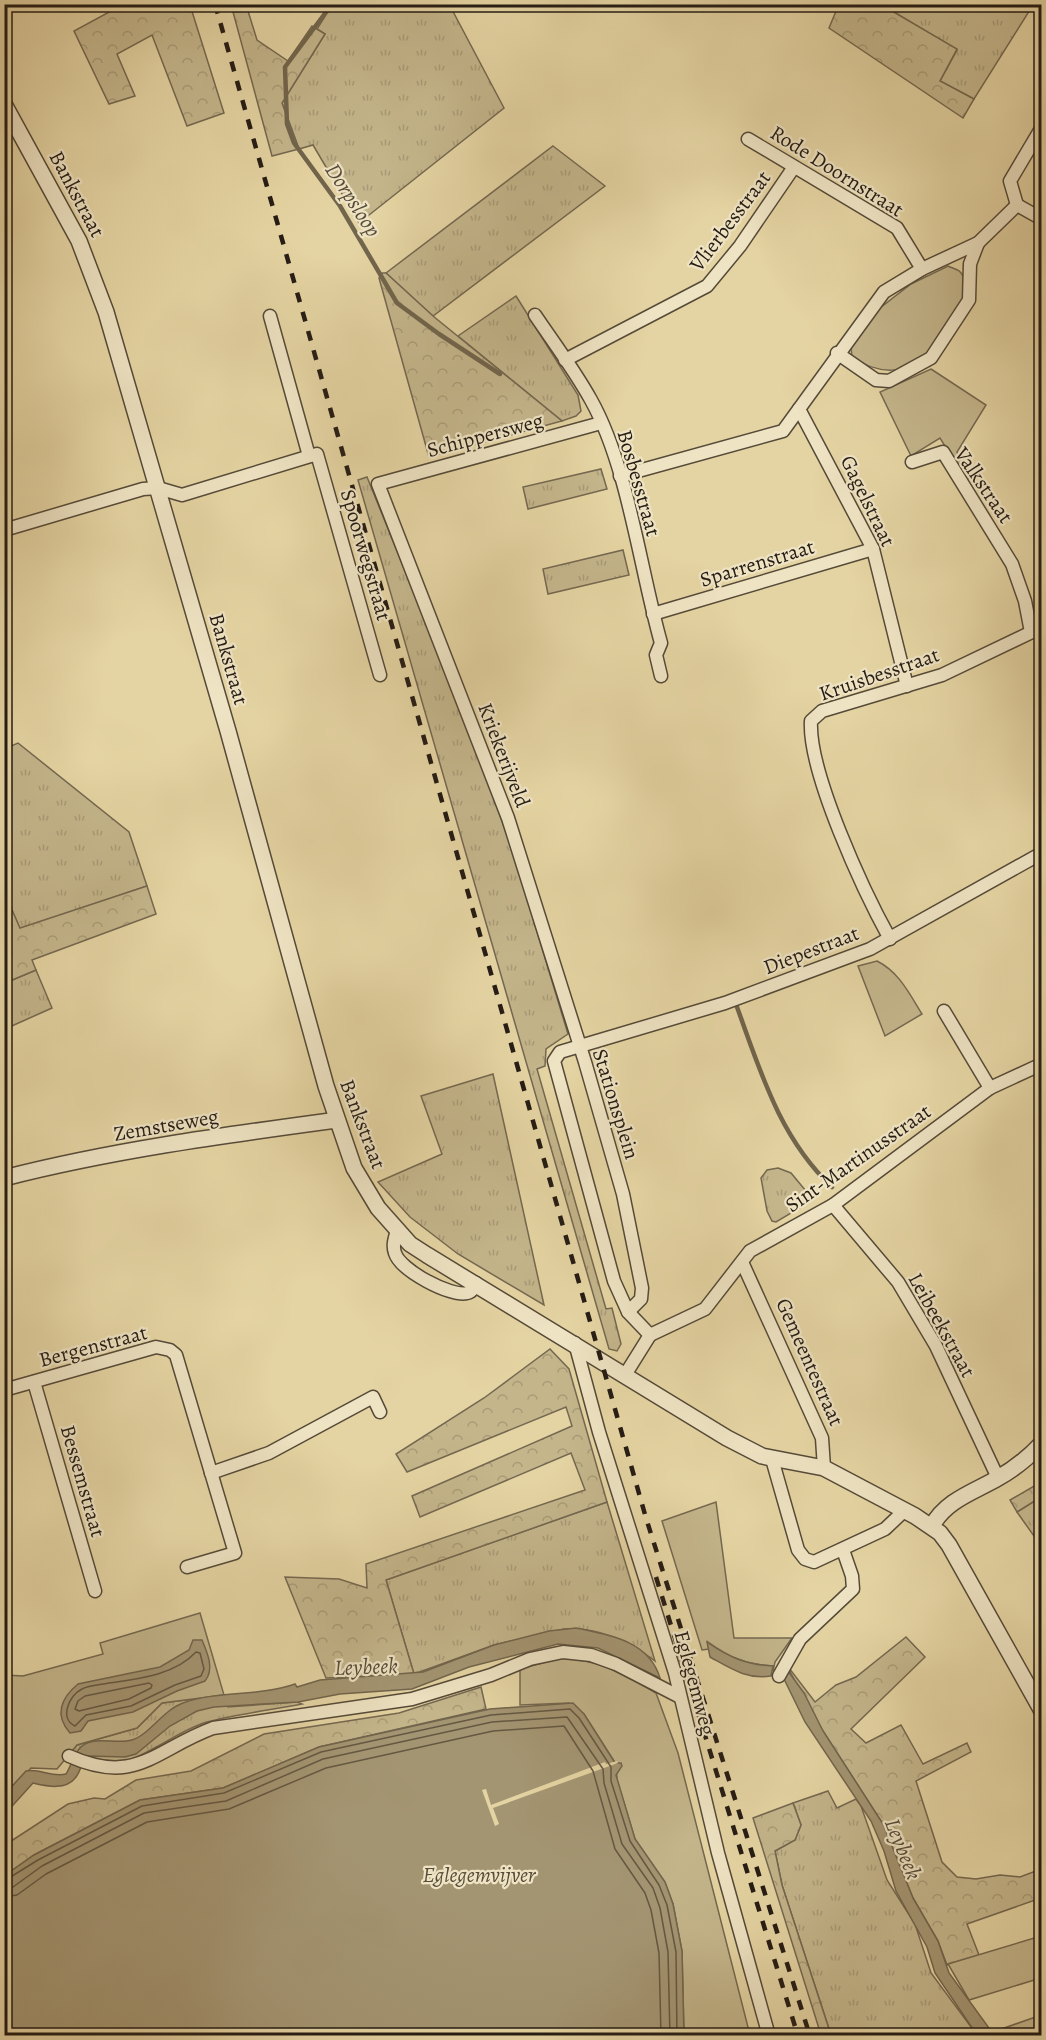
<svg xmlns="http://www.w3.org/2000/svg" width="1046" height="2040" font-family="Alegreya,serif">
<defs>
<pattern id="grass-tufts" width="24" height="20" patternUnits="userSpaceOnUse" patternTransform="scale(1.5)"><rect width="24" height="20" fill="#c4b58b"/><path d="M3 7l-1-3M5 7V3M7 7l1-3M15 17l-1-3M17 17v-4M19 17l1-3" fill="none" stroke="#a89b77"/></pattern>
<pattern id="forest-crowns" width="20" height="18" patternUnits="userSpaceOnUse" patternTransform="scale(1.5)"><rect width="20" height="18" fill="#c4b58b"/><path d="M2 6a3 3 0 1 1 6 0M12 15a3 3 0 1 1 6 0" fill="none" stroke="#a89b77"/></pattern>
</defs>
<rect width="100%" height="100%" fill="#e5d4a3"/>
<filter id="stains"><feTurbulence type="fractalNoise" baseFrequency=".00333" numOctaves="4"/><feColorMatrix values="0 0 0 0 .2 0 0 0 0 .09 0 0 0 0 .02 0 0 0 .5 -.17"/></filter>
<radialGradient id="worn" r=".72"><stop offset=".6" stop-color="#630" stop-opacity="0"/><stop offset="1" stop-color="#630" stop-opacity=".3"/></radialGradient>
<g fill="url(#grass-tufts)" stroke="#746850" stroke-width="1.5">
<path d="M349,4H449L504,108L359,223L313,145L299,149L282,103L325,34L317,29L332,5L346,9Z"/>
<path d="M892,4L1033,5L974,99L940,81L957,50L889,9Z"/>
<path d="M553,146L605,186L433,316L386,273Z"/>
<path d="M516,296L578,395L581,411L576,416L562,421L458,336Z"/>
<path d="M601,469L607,489L528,509L523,487Z"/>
<path d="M367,477L466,721L512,849L568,1034L546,1049L545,1066L537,1069L606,1309L612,1308L621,1344L617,1351L609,1349L358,480Z"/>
<path d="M623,550L629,575L548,594L543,569Z"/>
<path d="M18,743L129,832L147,886L20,929L5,894L4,749Z"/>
<path d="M36,970L52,1008L5,1029V983Z"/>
<path d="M493,1074L544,1305L458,1254L410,1217L378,1182L442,1154L421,1096Z"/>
<path d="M778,1168L791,1173L811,1197L808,1203L776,1222L772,1221L767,1211L761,1178L767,1170Z"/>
<path d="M1041,1497V1546L1017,1512Z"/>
<path d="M607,1502L655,1661C628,1641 599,1627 564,1629L494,1645L414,1674L386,1580Z"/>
<path d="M224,1695L228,1707L297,1702L302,1704C271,1710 238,1714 207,1722C173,1731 134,1771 96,1763C88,1761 79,1755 71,1752L77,1745L137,1728L162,1703Z"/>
<path d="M828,1791L837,1808L856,1799L861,1806L887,1880L915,1924L931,1973L977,2035H831L782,1885L775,1851L795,1840L801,1825L793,1803Z"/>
</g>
<g fill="url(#forest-crowns)" stroke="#746850" stroke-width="1.5">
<path d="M839,4L892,5L890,10L957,49L940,81L974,99L963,118L829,28Z"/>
<path d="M122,5H190L224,113L187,126L152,35L117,54L135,96L109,104L74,31Z"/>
<path d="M248,11L257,40L288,61L312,26L325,34L282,103L299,149L272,156L233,12Z"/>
<path d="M382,273H386L433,316L562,421L429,457L379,278Z"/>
<path d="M147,886L156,914L32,960L36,970L5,983V894L20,928Z"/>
<path d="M550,1349L569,1369L607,1502L386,1580L414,1674L326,1678L285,1577L339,1579L367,1588L366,1564L585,1490L571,1453L420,1517L412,1496L572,1426L566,1407L407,1472L396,1454L484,1398Z"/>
<path d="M1041,1482V1497L1017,1512L1010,1500Z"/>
<path d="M906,1637L925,1657L851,1729L866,1743L901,1725L923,1764L967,1743L971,1752L916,1781L942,1862L957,1877L976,1879L1000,1875L1020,1877L1041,1869V1898L967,1924L979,1955L947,1965L938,1941L913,1898L883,1824L823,1731L789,1670V1668L815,1702L836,1685L856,1677Z"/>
<path d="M481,1687L486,1709L319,1747L223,1788L140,1800L34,1855L5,1876V1845L68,1804L94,1798L105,1799L136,1780L191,1771L264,1734L399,1713Z"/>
<path d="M793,1803L801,1825L795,1840L775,1851L782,1885L831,2035H821L753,1818Z"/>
</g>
<g fill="#c4b58b" stroke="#746850" stroke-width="1.5">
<path d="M948,266C954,269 960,269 963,276C970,294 958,308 949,323C943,332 938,347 929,354C906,376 876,374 852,357L851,347L880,308L911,284Z"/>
<path d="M931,369L986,405L957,452L971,477L966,480L940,438L911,456L880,392Z"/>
<path d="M877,961C899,972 909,993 922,1014L885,1036L858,966Z"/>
<path d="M716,1502L734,1638H792L775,1662L773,1671V1666C747,1665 729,1657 708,1642L709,1649L702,1650L662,1521Z"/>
<path d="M200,1613L224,1695L162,1703L137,1728L77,1745L57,1769L31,1768L5,1795V1675L23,1676L103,1654L100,1643Z"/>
<path d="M557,1659C595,1657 625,1675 656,1693L678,1753L750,2035H684L682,1951L673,1904L665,1882L635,1839L617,1780L616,1764L584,1714L569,1703L520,1705V1669Z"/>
<path d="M1041,1936V1978L969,2000L948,1964Z"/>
<path d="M1041,2015V2035H995L993,2032Z"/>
</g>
<g fill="#a49572" stroke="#71654c" stroke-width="1.5">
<path d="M576,1628C610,1635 649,1641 660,1678L598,1648L558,1644L469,1667L412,1689L340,1694L298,1702L214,1707L197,1711L170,1726L136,1754L125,1757L88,1756C81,1762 81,1771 76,1777C66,1791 46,1786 33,1783L5,1814L4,1795L26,1771C40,1768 52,1778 66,1774C71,1766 73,1756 79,1749C92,1734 115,1745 132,1740C149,1735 163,1710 183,1703C219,1690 258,1697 295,1684L297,1687L320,1680L423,1672L494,1645L549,1631Z"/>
<path d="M193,1640H202C207,1652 215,1669 205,1681L177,1691L133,1712L88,1721L81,1731L70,1733C54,1715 61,1698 78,1684L160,1667L189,1650Z"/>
<path d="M707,1642C728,1657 747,1665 773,1666L771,1676C747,1680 730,1668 710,1657Z"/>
<path d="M788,1671L804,1693L823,1731L883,1824L913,1898L938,1941L949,1973L994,2035H977L935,1973L927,1947L896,1891L884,1851L871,1821L805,1722L784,1679Z"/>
<path d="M573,1703L584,1714L615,1763H621L622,1766L616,1775L635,1839L665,1882L673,1904L682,1951L684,2035H5L4,1876L34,1855L140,1800L223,1788L319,1747L490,1709Z"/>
</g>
<path fill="#e5d4a3" d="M617,1761L618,1763L493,1808L499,1824L495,1826L482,1790L486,1789L491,1805L605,1762L606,1764Z"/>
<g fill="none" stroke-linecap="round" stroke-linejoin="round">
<g stroke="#645843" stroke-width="1.5">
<path d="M196,1652L200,1653L204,1669L201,1676L175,1685L131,1706L86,1715L75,1726C59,1719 69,1695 82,1689C90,1685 100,1685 109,1683C138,1679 175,1675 196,1652Z"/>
<path d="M149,1683L152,1685L151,1688L129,1699L79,1711L75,1709L78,1701L85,1696Z"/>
<path d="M4,1881L38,1860L142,1806L224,1793L321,1752L491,1715L570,1709L579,1718L611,1767V1781L630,1841L659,1885L667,1905L676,1952L677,2036"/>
<path d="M4,1888L13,1887L42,1866L144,1813L226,1801L323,1759L492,1722L567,1717L603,1769L604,1783L622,1844L653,1888L660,1908L668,1952L670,2036"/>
<path d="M4,1897L17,1895L46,1874L147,1822L229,1809L326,1768L493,1731L564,1726L593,1771L615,1849L645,1893L651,1910L659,1953L661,2036"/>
</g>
<g stroke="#71654c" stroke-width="4.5">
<path d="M332,4L285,67L287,124L294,143L340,206L397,303L439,334L500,374"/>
<path d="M737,1007C761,1073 780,1138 832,1187"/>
</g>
<defs>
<g id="minor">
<path d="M748,139L897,228L922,269"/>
<path d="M1017,205L1010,181L1042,127"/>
<path d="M535,315C554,343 575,371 591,400C628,466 640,569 661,643L656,655L661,676"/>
<path d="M270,316L309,456"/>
<path d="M837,353L876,380L889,381L931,358L969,300L970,264L978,243"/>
<path d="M565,360L707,286L740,246L794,167"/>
<path d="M799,409L873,549L907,686"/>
<path d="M601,423L378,484L508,818L585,1062L623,1194L642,1288L641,1299L628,1312"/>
<path d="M912,462L943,452L1012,564L1025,601L1031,632"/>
<path d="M620,476L783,431L884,292L922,269L978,243L1017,205L1042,219"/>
<path d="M4,530L143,489L158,488L182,495L317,454L380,675"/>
<path d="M653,614L873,549"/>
<path d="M890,939C864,892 808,772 811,721L822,711L942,675L1036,630H1042"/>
<path d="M944,1011L990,1088"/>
<path d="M833,1205L898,1282L936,1346L998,1478"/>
<path d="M397,1230C395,1238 392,1245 395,1253C400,1270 450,1297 467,1293C472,1292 474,1288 476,1283"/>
<path d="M742,1262L822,1438L824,1468"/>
<path d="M650,1335L628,1312L614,1281L554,1061L560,1052L725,1003L870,949L1042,853"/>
<path d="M650,1335L705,1309L750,1251L833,1205L990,1088L1042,1064"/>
<path d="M575,1343L599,1432L675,1673L718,1853L769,2036"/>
<path d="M625,1375L650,1335"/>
<path d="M34,1382L95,1591"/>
<path d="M4,1390L156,1347L170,1350L176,1355L235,1553L187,1567"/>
<path d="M772,1459L798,1550L805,1559L814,1562L885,1529L905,1510"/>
<path d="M211,1473L269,1453L373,1397L380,1412"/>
<path d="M779,1676L800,1639L853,1589L852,1576L843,1550"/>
<path d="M69,1756C136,1786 154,1750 213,1728L412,1699L491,1675L530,1659L563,1652L591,1655L616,1664L680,1697"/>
</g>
<g id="tertiary">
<path d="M4,104L79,241L106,312L228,731L326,1086L354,1168L378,1208L410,1244L427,1255L727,1438L762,1456L824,1468L915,1516L940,1533L949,1545L1042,1711"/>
<path d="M4,1178C113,1150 226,1135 337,1120"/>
<path d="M932,1526C946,1500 974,1492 998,1478C1014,1469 1029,1457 1042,1443"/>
</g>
</defs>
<use href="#minor" stroke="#554a38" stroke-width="15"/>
<use href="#tertiary" stroke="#554a38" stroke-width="18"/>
<use href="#minor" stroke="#eee3c3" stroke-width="12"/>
<use href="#tertiary" stroke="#eee3c3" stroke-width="15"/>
<g stroke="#251c14" stroke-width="4.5" stroke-dasharray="10 10" stroke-linecap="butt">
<path d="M215,4L646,1518L810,2036"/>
<path d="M656,1577L798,2036"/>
</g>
</g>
<g text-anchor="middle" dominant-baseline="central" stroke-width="4.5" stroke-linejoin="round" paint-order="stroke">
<g font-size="21" fill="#251c14" stroke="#eee3c3">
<text transform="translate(837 171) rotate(32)">Rode Doornstraat</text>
<text transform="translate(77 194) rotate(62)">Bankstraat</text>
<text transform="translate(730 221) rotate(-53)">Vlierbesstraat</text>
<text transform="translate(485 435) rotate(-15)">Schippersweg</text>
<text transform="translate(639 483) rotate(74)">Bosbesstraat</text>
<text transform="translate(984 485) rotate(56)">Valkstraat</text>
<text transform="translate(868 501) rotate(64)">Gagelstraat</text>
<text transform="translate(366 555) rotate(74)">Spoorwegstraat</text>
<text transform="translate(757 563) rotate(-17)">Sparrenstraat</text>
<text transform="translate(229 659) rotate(74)">Bankstraat</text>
<text transform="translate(879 674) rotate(-19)">Kruisbesstraat</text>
<text transform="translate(504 755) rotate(69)">Kriekerijveld</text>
<text transform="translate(811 950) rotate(-21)">Diepestraat</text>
<text transform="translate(616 1104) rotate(73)">Stationsplein</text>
<text transform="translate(363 1124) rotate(69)">Bankstraat</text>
<text transform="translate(166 1125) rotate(-10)">Zemstseweg</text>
<text transform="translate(858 1158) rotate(-35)">Sint-Martinusstraat</text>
<text transform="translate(942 1325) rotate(61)">Leibeekstraat</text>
<text transform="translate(93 1346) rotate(-15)">Bergenstraat</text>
<text transform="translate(810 1362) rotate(66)">Gemeentestraat</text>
<text transform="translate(83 1481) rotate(74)">Bessemstraat</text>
<text transform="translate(695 1683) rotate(75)">Eglegemweg</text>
</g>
<g font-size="22" font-style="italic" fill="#584c3a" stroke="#eee3c3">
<text transform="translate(353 200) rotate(57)">Dorpsloop</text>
<text transform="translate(366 1667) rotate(-2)">Leybeek</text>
<text transform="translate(903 1849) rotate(68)">Leybeek</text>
<text x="479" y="1875">Eglegemvijver</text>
</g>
</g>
<rect width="1046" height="2040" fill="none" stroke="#e5d4a3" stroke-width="24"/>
<rect x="6" y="6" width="1034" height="2028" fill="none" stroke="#251c14" stroke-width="3"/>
<rect x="12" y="12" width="1022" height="2016" fill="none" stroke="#251c14" stroke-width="1.5"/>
<rect width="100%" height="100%" filter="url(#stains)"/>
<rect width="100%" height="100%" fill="url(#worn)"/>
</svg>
